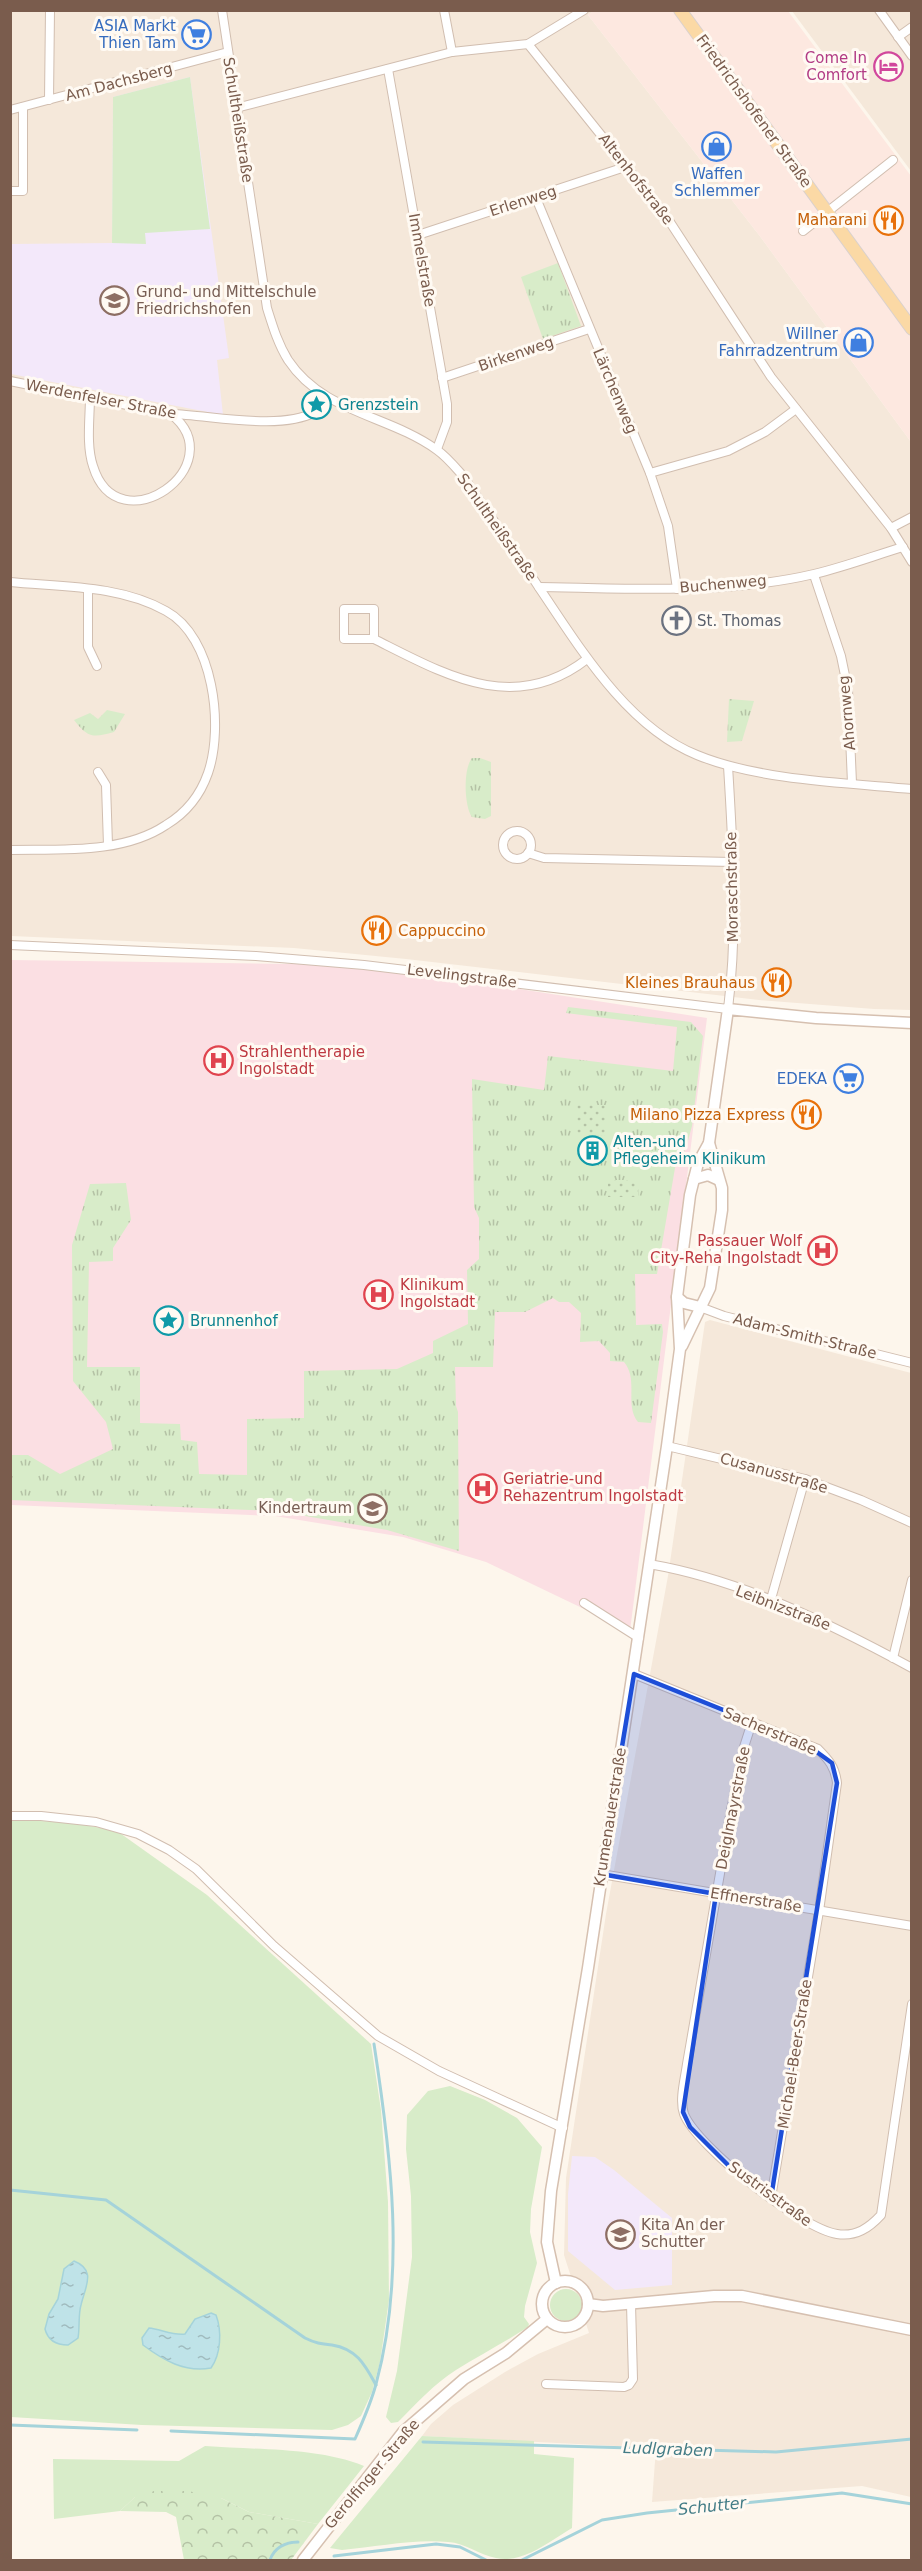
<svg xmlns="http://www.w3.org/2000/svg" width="922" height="2571" font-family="'DejaVu Sans',sans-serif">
<defs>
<pattern id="forest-crowns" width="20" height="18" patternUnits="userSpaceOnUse" patternTransform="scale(1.5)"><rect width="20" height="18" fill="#d8ecc9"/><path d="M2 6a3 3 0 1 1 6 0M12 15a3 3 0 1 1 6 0" fill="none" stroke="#b4c2a5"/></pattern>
<pattern id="park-tufts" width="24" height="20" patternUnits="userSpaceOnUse" patternTransform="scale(1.5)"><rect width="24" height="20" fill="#d8ecc9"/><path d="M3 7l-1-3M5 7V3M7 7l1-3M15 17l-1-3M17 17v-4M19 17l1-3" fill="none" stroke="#b4c2a5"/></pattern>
<pattern id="garden-dots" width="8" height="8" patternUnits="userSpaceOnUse" patternTransform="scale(1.5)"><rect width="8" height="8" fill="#d8ecc9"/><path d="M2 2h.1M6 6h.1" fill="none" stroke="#b4c2a5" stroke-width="1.8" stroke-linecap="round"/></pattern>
<pattern id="water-ripples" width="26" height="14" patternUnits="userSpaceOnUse" patternTransform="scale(1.5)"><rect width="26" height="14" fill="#bfe3e8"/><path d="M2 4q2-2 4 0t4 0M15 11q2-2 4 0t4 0" fill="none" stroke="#a0bbbe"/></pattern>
</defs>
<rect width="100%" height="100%" fill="#fdf6ec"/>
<g fill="#f5e8da">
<path d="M11,11H594L588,15L759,235L911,442V1010L874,1009L759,1000L406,959L294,948L11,936Z"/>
<path d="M792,11H911V171Z"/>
<path d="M710,1320L911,1373V2497L862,2486L652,2502L656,2448L422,2436L431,2424L453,2405L505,2372L538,2354L589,2333L564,2255L566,2178L606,1914L668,1576L705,1322Z"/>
</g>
<path fill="#fde8e0" d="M594,10L788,11L911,176V442L759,235L588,15Z"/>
<g fill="#f3e8fa">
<path d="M190,77L229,358L217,360L223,415L11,374V244L112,243L113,97Z"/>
<path d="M572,2156L595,2157L614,2170L672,2218V2285L615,2290L568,2251V2194Z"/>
</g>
<path fill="#fbdfe3" d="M11,960L364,965L707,1018L630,1631L486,1562L403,1537L275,1516L11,1505Z"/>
<g fill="#d8ecc9">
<path d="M190,77L210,229L145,233L146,244L112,243L113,97Z"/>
<path d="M10,1820L68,1822L117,1831L207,1895L371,2044L381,2110L388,2202L389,2300L380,2362L372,2392L361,2416L348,2425L332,2430L142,2425L11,2417Z"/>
<path d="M450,2086L485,2100L517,2118L542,2147L531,2209L530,2232L537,2263L525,2306L524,2317L529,2324L528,2327C505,2342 480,2355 456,2370C434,2384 416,2404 398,2422L391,2423L386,2417L397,2371L412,2257L411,2196L406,2149L407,2115L428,2091Z"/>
<circle cx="566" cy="2305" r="16"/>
<path d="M422,2436L534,2441V2454L574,2458L572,2528C550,2541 523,2564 496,2558C480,2555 465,2543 448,2542C413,2539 376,2547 342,2550L330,2548Z"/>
<path d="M205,2446C255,2450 317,2447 364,2466L318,2524L249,2512L221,2498L135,2497L120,2511L54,2519L53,2459L179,2461Z"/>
</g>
<path fill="url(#forest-crowns)" d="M154,2491H188L221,2498L249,2512L318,2524L291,2560H184L176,2517L166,2512L120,2511L135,2497Z"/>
<g fill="url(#park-tufts)">
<path d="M558,263L581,326L543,339L521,277Z"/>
<path d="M729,699L754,701L742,741L727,742Z"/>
<path d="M107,710L125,714L114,732C93,738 88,738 74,720L90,713L98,719Z"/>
<path d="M472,758H480L491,762V816L485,819L472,817C464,806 463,769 472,758Z"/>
<path d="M568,1007L691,1022L703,1036L692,1126L686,1148L675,1168L657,1274H635L636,1325L662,1324L663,1332L651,1423L638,1422C624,1405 639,1380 624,1362L610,1361V1353L599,1341L580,1342L581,1313L569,1302H559L553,1298L525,1312H495L493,1367H455L456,1406L458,1412L459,1551L387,1530L276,1511L11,1500V1455H28L60,1474L113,1449L106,1422L73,1381L72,1245L90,1184L126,1183L131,1220L113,1248V1261L89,1262L87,1367H140V1423L180,1424L181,1440L197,1442L199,1474L247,1475V1419L304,1418V1371L397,1369L433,1353V1341L468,1324L467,1270L479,1259V1218L474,1207L472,1079L544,1090L548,1056L673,1071L677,1027L566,1013Z"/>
</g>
<g fill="url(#garden-dots)">
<path d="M577,1105H607V1136L576,1135Z"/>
<rect x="608" y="1180" width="30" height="17"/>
</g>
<g fill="url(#water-ripples)" stroke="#a5d3da" stroke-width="1.5">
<path d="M74,2261C97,2270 85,2287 81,2305C78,2315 80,2327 78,2338L68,2345C56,2345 48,2341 45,2329L49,2314L58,2299L64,2269Z"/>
<path d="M211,2313L216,2315C222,2331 221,2354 211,2368C185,2373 163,2360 143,2345L142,2338L149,2328C160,2329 174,2336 185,2334L195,2319Z"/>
</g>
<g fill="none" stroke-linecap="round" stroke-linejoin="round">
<g stroke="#a5d3da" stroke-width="3">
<path d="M10,2190L106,2200L305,2338C315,2343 321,2344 332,2345C357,2349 365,2365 376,2385"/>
<path d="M10,2425L137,2430"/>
<path d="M171,2431L355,2439C363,2421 371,2403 376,2384C406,2274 391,2154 374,2044"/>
<path d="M423,2442L776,2452L912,2439"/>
<path d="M334,2556L436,2544L460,2547L486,2560"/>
<path d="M270,2560C274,2548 285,2542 298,2542"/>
<path d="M522,2560L602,2520L647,2513L842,2493L912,2504"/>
</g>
<defs>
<g id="street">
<path d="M222,10L267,308C273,327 278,344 288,360C323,413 389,415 437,450C447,457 455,467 463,476C489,514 515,551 540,589C580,648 627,727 697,755C757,780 846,783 912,789"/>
<path d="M444,10L452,52"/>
<path d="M879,10L912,56"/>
<path d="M898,37L912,27"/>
<path d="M528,44L666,216L771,377L891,528L912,562"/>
<path d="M388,69L447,404V422L437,449"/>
<path d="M49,100L50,10"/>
<path d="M236,108L452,52L528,44L584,10"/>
<path d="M10,110L228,52"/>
<path d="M10,191H23V107"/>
<path d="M536,198L650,473L668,526L677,589"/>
<path d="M803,231L893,160"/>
<path d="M418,235L628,166"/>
<path d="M442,378L589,329"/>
<path d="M10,381L171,414C211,415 280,431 315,412C320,409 324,403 328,399"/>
<path d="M90,396C90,418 86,445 93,466C118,548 235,465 171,414"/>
<path d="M650,473L728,451L765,432L796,409"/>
<path d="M891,528L912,517"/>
<path d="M814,575L841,656L848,690L852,783"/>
<path d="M10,582C62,587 120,585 166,611C214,637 224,727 208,773C200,796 186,813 166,825C123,854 61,849 10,850"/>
<path d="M539,587C630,588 725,595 814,574C844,567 873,556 903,547"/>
<path d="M88,589V647L97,666"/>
<rect x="344" y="609" width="30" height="30"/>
<path d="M374,639C444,674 514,716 587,659"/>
<path d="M98,772L106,785L108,845"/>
<circle cx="517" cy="845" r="14"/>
<path d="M528,853L544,858L732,862"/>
<path d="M10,945L256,956L364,965L728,1009C738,929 733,846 728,766"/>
<path d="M700,1307L724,1316L912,1363"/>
<path d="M667,1446L805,1479L861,1500L912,1523"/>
<path d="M649,1564C742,1580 829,1623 912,1668"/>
<path d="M771,1599L805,1479"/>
<path d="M584,1603L639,1638"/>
<path d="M893,1658L912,1580"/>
<path d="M634,1674L818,1749C829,1760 835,1767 837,1783L819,1911L771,2198"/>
<path d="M752,1722L744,1747L731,1810L687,2064C685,2079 679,2100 684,2114C697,2147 802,2229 837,2234C856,2237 869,2228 881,2215L912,2004"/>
<path d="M10,1816H41L96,1822L138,1834L169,1850L196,1869L274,1946L378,2036L439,2071L563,2128"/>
<path d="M601,1874L912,1926"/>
<path d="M546,2384L624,2387L629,2385L633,2379L631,2304"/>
</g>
<g id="secondary">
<path d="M694,1179L708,1175L719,1180"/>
<path d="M677,1297L684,1303L700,1307"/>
<path d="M682,1346L710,1288L722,1210V1188L709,1143"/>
<circle cx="565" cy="2304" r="23"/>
<path d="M556,2283L547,2242L551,2191L588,1968L667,1446L680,1349L677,1297L690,1195L698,1163L709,1143L728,1009L816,1018L912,1023"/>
<path d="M588,2304L603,2306L714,2296H742L912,2330"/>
<path d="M303,2560L403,2432L464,2379L506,2353L547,2319"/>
</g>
<path id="primary" d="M680,10L912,329"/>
</defs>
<use href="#street" stroke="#d1beb0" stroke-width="10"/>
<use href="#secondary" stroke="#d6c0b0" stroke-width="13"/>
<use href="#primary" stroke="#dad1cd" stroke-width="14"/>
<use href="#street" stroke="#fff" stroke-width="8"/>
<use href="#secondary" stroke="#fff" stroke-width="10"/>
<use href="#primary" stroke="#fbd9a5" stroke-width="12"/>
</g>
<path fill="#1d4ed8" fill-opacity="0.2" stroke="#1d4ed8" stroke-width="4.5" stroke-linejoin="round" d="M634,1674L803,1742L832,1763L837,1783L771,2198L728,2165L690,2127L683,2112L716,1894L601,1874Z"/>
<defs>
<symbol id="supermarket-ring" viewBox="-11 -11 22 22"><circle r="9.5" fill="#fffaf3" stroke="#3f7fe0" stroke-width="1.5"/><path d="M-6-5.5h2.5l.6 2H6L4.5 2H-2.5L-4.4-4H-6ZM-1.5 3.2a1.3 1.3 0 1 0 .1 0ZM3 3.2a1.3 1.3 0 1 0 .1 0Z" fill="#3f7fe0"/></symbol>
<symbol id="hotel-ring" viewBox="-11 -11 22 22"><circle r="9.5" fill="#fffaf3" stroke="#d1479c" stroke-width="1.5"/><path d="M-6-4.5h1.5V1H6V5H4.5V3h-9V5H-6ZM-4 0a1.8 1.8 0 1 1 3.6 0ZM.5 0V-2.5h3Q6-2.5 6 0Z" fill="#d1479c"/></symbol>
<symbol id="shop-ring" viewBox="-11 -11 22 22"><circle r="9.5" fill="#fffaf3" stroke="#3f7fe0" stroke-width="1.5"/><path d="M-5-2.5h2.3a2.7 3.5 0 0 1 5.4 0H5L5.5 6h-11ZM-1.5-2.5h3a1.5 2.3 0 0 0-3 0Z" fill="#3f7fe0"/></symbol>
<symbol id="restaurant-ring" viewBox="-11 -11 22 22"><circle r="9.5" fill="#fffaf3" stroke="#e8710a" stroke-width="1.5"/><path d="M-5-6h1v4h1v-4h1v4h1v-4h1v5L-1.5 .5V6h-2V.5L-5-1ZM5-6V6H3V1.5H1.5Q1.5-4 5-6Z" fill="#e8710a"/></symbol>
<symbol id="school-ring" viewBox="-11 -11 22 22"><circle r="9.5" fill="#fffaf3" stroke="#8d6e63" stroke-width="1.5"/><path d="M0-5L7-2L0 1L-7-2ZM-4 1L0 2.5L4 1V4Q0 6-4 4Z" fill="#8d6e63"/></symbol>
<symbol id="sight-ring" viewBox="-11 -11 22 22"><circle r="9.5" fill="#fffaf3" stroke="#0f9aa8" stroke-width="1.5"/><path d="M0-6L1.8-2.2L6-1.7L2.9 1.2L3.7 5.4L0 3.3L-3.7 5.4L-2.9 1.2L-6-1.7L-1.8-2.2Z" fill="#0f9aa8"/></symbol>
<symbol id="church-ring" viewBox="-11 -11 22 22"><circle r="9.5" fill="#fffaf3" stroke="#6b7280" stroke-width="1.5"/><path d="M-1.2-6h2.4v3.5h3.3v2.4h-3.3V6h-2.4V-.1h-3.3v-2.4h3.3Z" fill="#6b7280"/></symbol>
<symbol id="hospital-ring" viewBox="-11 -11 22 22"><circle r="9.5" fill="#fffaf3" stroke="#e0444e" stroke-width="1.5"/><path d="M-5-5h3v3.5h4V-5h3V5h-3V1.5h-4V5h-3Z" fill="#e0444e"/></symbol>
<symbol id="building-ring" viewBox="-11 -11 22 22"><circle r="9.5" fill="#fffaf3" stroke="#0f9aa8" stroke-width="1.5"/><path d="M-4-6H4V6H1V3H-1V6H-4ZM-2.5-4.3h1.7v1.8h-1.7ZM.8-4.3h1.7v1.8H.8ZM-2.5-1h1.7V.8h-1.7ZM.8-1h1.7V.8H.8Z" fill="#0f9aa8"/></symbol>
</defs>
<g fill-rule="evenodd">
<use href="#supermarket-ring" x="180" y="18" width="33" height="33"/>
<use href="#hotel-ring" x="872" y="50" width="33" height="33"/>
<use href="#shop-ring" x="700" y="130" width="33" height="33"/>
<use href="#restaurant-ring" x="872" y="204" width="33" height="33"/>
<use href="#school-ring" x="98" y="284" width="33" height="33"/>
<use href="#shop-ring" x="842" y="326" width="33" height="33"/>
<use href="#sight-ring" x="300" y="388" width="33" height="33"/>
<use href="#church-ring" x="660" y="604" width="33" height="33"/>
<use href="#restaurant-ring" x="360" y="914" width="33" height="33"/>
<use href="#restaurant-ring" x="760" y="966" width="33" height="33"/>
<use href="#hospital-ring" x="202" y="1044" width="33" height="33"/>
<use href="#supermarket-ring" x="832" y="1062" width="33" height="33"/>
<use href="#restaurant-ring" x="790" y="1098" width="33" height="33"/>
<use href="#building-ring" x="576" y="1134" width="33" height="33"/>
<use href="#hospital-ring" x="806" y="1234" width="33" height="33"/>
<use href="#hospital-ring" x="362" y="1278" width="33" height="33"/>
<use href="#sight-ring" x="152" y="1304" width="33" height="33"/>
<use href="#hospital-ring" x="466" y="1472" width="33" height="33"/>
<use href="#school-ring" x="356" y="1492" width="33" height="33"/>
<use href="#school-ring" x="604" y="2218" width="33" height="33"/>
</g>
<g text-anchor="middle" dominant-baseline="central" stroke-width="6" stroke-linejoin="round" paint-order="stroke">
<g font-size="15" fill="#366cbe" stroke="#fffaf3" text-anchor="end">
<text x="176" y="26">ASIA Markt<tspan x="176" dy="17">Thien Tam</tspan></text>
<text x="717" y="174" text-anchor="middle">Waffen<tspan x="717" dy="17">Schlemmer</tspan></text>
<text x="838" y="334">Willner<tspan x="838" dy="17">Fahrradzentrum</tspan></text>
<text x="827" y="1079">EDEKA</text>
</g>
<g font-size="15" fill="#b23c85" stroke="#fffaf3" text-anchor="end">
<text x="867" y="58">Come In<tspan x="867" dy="17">Comfort</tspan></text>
</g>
<g font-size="15" fill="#7a5c4d" stroke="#fffaf3">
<text transform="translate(119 82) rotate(-15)">Am Dachsberg</text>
<text transform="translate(754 111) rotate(54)">Friedrichshofener Straße</text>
<text transform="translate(238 120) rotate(81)">Schultheißstraße</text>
<text transform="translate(636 179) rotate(52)">Altenhofstraße</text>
<text transform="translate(523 201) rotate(-18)">Erlenweg</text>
<text transform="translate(422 260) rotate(80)">Immelstraße</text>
<text transform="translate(516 354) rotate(-19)">Birkenweg</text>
<text transform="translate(615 391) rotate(67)">Lärchenweg</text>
<text transform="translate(101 399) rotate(11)">Werdenfelser Straße</text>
<text transform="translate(497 527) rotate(55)">Schultheißstraße</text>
<text transform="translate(723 584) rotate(-5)">Buchenweg</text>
<text transform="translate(847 713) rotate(-95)">Ahornweg</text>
<text transform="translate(732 887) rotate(-91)">Moraschstraße</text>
<text transform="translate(462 976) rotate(7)">Levelingstraße</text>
<text transform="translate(805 1336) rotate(14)">Adam-Smith-Straße</text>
<text transform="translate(774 1473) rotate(16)">Cusanusstraße</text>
<text transform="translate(783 1608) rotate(21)">Leibnizstraße</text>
<text transform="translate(770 1731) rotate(23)">Sacherstraße</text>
<text transform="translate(733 1808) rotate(-79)">Deiglmayrstraße</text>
<text transform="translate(610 1817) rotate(-81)">Krumenauerstraße</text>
<text transform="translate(756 1900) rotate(9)">Effnerstraße</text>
<text transform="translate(795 2054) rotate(-81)">Michael-Beer-Straße</text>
<text transform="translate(770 2194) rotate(36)">Sustrisstraße</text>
<text transform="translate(372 2474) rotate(-50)">Gerolfinger Straße</text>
</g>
<g font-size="15" fill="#c56008" stroke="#fffaf3" text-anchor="end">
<text x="867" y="220">Maharani</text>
<text x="398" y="931" text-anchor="start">Cappuccino</text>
<text x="755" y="983">Kleines Brauhaus</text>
<text x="785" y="1115">Milano Pizza Express</text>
</g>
<g font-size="15" fill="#785e54" stroke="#fffaf3" text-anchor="start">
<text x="136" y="292">Grund- und Mittelschule<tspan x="136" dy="17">Friedrichshofen</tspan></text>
<text x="352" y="1508" text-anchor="end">Kindertraum</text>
<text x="641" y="2225">Kita An der<tspan x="641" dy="17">Schutter</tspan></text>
</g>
<g font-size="15" fill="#0d838f" stroke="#fffaf3" text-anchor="start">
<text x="338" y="405">Grenzstein</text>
<text x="613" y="1142">Alten-und<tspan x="613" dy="17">Pflegeheim Klinikum</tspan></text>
<text x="190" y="1321">Brunnenhof</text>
</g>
<g font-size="15" fill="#5b616d" stroke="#fffaf3" text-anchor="start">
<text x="697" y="621">St. Thomas</text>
</g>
<g font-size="15" fill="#be3a42" stroke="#fffaf3" text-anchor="start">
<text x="239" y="1052">Strahlentherapie<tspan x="239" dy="17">Ingolstadt</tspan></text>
<text x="802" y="1241" text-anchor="end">Passauer Wolf<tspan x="802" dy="17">City-Reha Ingolstadt</tspan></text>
<text x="400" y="1285">Klinikum<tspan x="400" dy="17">Ingolstadt</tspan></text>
<text x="503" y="1479">Geriatrie-und<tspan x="503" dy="17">Rehazentrum Ingolstadt</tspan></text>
</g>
<g font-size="16" font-style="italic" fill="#437c86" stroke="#fffaf3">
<text transform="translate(668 2449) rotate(2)">Ludlgraben</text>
<text transform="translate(712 2506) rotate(-6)">Schutter</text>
</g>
</g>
<rect width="922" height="2571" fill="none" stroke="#7a5c4d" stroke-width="24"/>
</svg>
